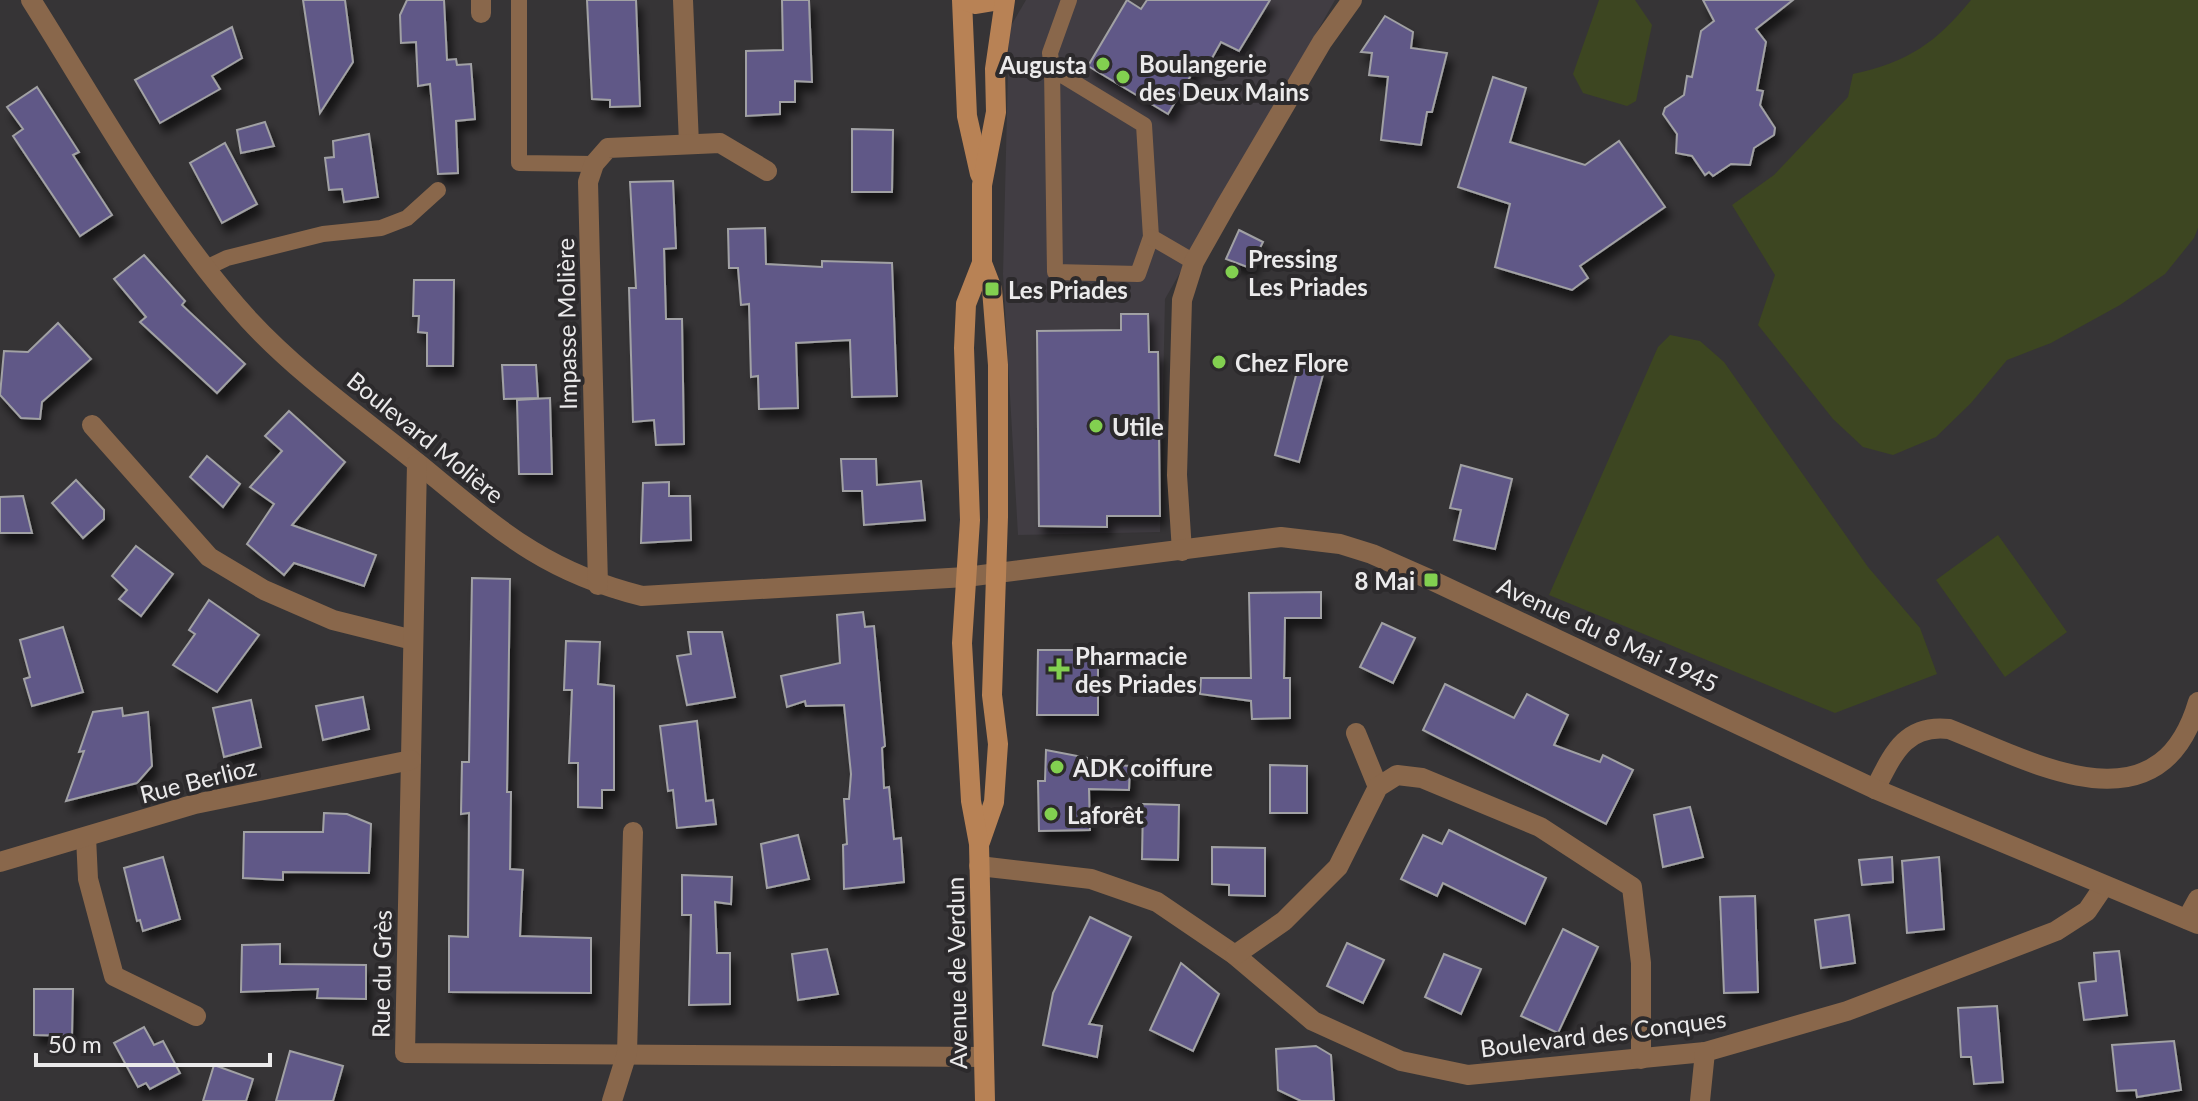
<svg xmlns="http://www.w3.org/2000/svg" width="2198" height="1101" font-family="Lato,sans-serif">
<defs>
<filter id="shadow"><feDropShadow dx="5" dy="9" stdDeviation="4" flood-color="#0009"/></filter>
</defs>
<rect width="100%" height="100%" fill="#363436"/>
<path fill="#413d43" d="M1026,0H1335L1165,299L1160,532L1018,535L1003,274L1009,29Z"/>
<g fill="#3d4621">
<path d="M1599,0H1635L1652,25L1636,101L1627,106L1583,93L1573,74Z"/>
<path d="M1971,0H2198V228L2194,238L2165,274L2120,305L2051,343L2007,360L1971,403L1936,437L1893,455L1863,447L1833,419L1758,325L1775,275L1732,205L1774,175L1848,97L1853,74C1908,62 1936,43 1971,0Z"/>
<path d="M1670,335L1700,341L1724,362L1868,567L1920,628L1937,674L1835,713L1549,595L1658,347Z"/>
<path d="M1998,535L2067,632L2005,677L1936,580Z"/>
</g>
<g fill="#605987" stroke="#a1a1a4" stroke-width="2" filter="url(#shadow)">
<path d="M303,0H345L353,62L320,113Z"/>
<path d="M407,0H444L447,60L456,59L457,65L471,64L475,119L456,121L458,173L438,174L430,84L418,86L416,42L401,43L400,15Z"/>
<path d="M587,0H636L640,106L610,107V100L592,99Z"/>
<path d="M782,0H809L812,82L795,81V102H780V114L746,116V51L783,50Z"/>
<path d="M1127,0L1141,9L1147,0H1270L1239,51L1221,42L1207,67L1199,62L1168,114L1088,66Z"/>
<path d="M1703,0H1793L1756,29L1766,42L1757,90L1763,91L1760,105L1775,128L1774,135L1754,148L1750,165L1731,164L1713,176L1709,172L1705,175L1692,156L1676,153L1677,134L1663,114L1665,108L1684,95L1687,76L1692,77L1701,31L1714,21Z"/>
<path d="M1385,16L1413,32L1411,48L1447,53L1432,112H1427L1421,145L1381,140L1388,77L1369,75L1372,53L1361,52Z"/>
<path d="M232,27L242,58L212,76L220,89L160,123L135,80Z"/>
<path d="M1493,77L1526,88L1510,142L1585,165L1619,141L1665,207L1580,266L1588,278L1572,290L1495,267L1510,204L1458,187Z"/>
<path d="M37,87L79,152L73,155L112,215L80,236L13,136L23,129L7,107Z"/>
<path d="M265,122L274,146L241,153L237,130Z"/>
<path d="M852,129L893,130L892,192H852Z"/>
<path d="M369,134L378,197L344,202L342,189L329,190L325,158L334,157L333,141Z"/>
<path d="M225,143L257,204L222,223L190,163Z"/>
<path d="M673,181L676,248L664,249L666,319H682L684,444L656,445L654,420L633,422L629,288H636L630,182Z"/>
<path d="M765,228L766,264L822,267V261L892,263L897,396L852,397L850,340L796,343L798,408L759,409L758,376L751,377L749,304L741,305L738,268H729L728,229Z"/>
<path d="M1239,230L1263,242L1250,268L1226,259Z"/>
<path d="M144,255L185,301L182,305L245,364L217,393L140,322L146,317L114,279Z"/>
<path d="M414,280H454L453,366H427V333L418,332L419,316H413Z"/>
<path d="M1121,314H1148L1149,352H1158L1160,516H1107V527L1039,526L1037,331L1121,330Z"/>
<path d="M58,323L91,359L42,402L40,419L21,418L0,395L4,351L28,352Z"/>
<path d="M1299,364L1324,371L1299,462L1275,455Z"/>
<path d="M502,365H536L538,398L504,399Z"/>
<path d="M550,398L552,474H519L517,400Z"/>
<path d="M289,411L345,462L292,525L376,555L364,586L294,563L284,575L247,544L274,504L250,487L282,451L265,436Z"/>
<path d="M207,456L240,484L223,507L190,477Z"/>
<path d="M841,459H876L877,485L921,481L925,520L864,525L862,491H843Z"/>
<path d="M1461,465L1512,479L1495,549L1454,540L1461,510L1450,508Z"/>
<path d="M76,480L104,510V519L83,538L52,503Z"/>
<path d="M669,482V496H690L691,540L641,543L643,483Z"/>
<path d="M23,496L32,533H0V497Z"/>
<path d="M136,546L173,574L141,616L119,599L127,590L112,576Z"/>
<path d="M472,578L510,579L507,792H511L510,869L523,870L520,936L591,938V993L449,992V936L468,937L469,813L461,814L462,762H469Z"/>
<path d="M1321,592V618H1285L1284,678H1290V718L1252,719L1251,701L1200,694L1201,678H1251L1249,593Z"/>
<path d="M209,600L259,635L217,692L173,665L195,634L189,630Z"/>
<path d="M863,612L865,627L874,626L885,746L882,748L884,788L889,787L894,839L901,838L904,882L844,889L843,845L847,844L844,799H849L851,774L844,705L806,706L805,701L787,707L781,676L840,663L837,615Z"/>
<path d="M1382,623L1415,638L1393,683L1360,667Z"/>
<path d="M63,627L83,692L32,706L24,679L30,677L20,640Z"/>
<path d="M688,632H722L735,697L687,705L677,656L691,654Z"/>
<path d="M566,641L600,642L598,684L614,686V790H602V808L578,807V763H569L572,690H564Z"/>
<path d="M1038,650H1098V715H1037Z"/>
<path d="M1445,684L1514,718L1527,694L1568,715L1554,745L1600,762L1603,755L1633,770L1606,824L1423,730Z"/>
<path d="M363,697L369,729L323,740L316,706Z"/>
<path d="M251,700L261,747L224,757L213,708Z"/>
<path d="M122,708L123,716L148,712L152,766L137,783L66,801L84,751L79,752L93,712Z"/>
<path d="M697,721L706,801L713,800L716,824L677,828L673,790L668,791L660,726Z"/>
<path d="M1046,750L1088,758V763L1130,766L1129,790L1089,789L1090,830L1039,831L1038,781H1045Z"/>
<path d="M1270,765L1307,766V813H1270Z"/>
<path d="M1143,804L1179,805L1178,860L1142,859Z"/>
<path d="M1690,807L1703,857L1663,867L1654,815Z"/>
<path d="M324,813L347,814L371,824L369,873L283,872V880L243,878L244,832H323Z"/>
<path d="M1449,830L1546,878L1525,924L1443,883L1437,896L1401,879L1423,835L1442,844Z"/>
<path d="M798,835L809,879L767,888L761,844Z"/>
<path d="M1212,847L1265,848V896L1229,895V885L1212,884Z"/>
<path d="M163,857L180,919L143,931L140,920L137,921L124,868Z"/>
<path d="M1892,857L1893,882L1862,885L1859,860Z"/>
<path d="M1939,857L1944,929L1907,933L1902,861Z"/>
<path d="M682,875L732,877L731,904L715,902L717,953H730V1004L689,1005L691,915H682Z"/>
<path d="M1755,896L1758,992L1724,993L1720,897Z"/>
<path d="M1849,915L1855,963L1821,968L1815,920Z"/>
<path d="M1090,917L1131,937L1089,1024L1102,1026L1097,1057L1043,1045L1053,993Z"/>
<path d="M1563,929L1598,947L1558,1033L1521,1016Z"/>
<path d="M1347,943L1384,960L1363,1003L1327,986Z"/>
<path d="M280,944V964L366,965V999L317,998L318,989L241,992L242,945Z"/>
<path d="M827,949L838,994L798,1000L792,954Z"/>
<path d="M2119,951L2127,1015L2084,1020L2079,983L2096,981L2094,953Z"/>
<path d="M1444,954L1481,969L1461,1014L1425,997Z"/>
<path d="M1181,963L1219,994L1193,1051L1150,1030Z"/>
<path d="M34,989H73L72,1036L34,1035Z"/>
<path d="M1997,1006L2003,1082L1974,1084L1971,1057H1961L1958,1008Z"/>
<path d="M144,1027L154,1045L163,1041L180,1073L150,1089L146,1083L138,1087L114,1043Z"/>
<path d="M2174,1041L2181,1090L2137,1097L2136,1090L2117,1091L2112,1045Z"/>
<path d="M1316,1046L1331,1055L1334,1101H1301L1278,1090L1276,1049Z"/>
<path d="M290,1051L343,1066L333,1101H276Z"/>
<path d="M214,1065L253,1079L246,1101H203Z"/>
</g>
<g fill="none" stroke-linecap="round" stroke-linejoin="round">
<g stroke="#89674b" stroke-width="16">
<path d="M519,0V163L594,164"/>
<path d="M1052,69L1144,125L1151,237L1138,274L1055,272Z"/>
<path d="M1052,69L1050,53L1069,0"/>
<path d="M1151,237L1194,262"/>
<path d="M206,268L227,258L323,234L381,228L407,218L438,190"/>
</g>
<g stroke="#89674b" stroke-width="20">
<path d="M31,0C98,106 164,227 249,320C300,375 362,418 420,465C497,528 542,571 642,596L966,577"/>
<path d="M683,0L689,144"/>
<path d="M481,13V0"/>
<path d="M92,425L209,557L264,590L333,620L413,640"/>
<path d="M417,463L405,1053L984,1057"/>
<path d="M598,585L588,182L594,164L608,148L720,143L767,171"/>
<path d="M1356,733L1378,787"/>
<path d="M1875,789C1893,754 1905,724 1949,729C2035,763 2159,834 2198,702"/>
<path d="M86,837L88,879L114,976L196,1016"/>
<path d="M0,862L195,804L411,760"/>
<path d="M979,866L1091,879L1157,902L1235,955L1313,1021L1401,1061L1468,1075L1705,1052L1847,1011L2056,931L2087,911L2104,886"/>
<path d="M2187,919L2198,899"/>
<path d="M1235,955L1284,921L1338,867L1378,787L1397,775L1422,778L1540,827L1632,887L1641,963V1059"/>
<path d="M612,1101L627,1053L633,832"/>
<path d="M1700,1101L1705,1052"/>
</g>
<g stroke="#89674b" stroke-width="20">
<path d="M1182,551L1177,475L1182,300L1194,262L1225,207L1322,42L1352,0"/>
<path d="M966,577L1281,537L1340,544L1372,554L1431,580L1875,789L2198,924"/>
</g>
<g stroke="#b88255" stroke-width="20">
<path d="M962,0L967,116L980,174"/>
<path d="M965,0L976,4L1000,0"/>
<path d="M980,842L994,802L998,744L992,695L998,517V365L992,289L982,263"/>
<path d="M985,1101L979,844L971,801L962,643L970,520L964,348L966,304L982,263V185L996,112L995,69L1005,0"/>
</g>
</g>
<g fill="#82d050" stroke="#2c2a2c" stroke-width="3">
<circle cx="1103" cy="64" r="8"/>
<circle cx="1123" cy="77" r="8"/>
<circle cx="1232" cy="272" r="8"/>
<rect x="984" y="281" width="16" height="16" rx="4"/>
<circle cx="1219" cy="362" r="8"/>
<circle cx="1096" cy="426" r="8"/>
<rect x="1423" y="572" width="16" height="16" rx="4"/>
<path d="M1055 657h8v8h8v8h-8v8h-8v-8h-8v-8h8z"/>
<circle cx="1057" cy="767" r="8"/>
<circle cx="1051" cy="814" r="8"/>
</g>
<g text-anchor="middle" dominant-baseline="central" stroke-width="8" stroke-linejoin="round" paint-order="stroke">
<g font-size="24" font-weight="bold" fill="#ebeaeb" stroke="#2c2a2c" text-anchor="start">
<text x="1139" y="63">Boulangerie<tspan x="1139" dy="28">des Deux Mains</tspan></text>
<text x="1087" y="64" text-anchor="end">Augusta</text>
<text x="1248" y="258">Pressing<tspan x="1248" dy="28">Les Priades</tspan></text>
<text x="1008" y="289">Les Priades</text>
<text x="1235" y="362">Chez Flore</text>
<text x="1112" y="426">Utile</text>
<text x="1415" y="580" text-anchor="end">8 Mai</text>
<text x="1075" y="655">Pharmacie<tspan x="1075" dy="28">des Priades</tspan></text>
<text x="1073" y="767">ADK coiffure</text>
<text x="1067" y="814">Laforêt</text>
</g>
<g font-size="24" fill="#ebeaeb" stroke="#2c2a2c">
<text transform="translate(566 324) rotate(-91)">Impasse Molière</text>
<text transform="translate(426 437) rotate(39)">Boulevard Molière</text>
<text transform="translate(1608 634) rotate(25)">Avenue du 8 Mai 1945</text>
<text transform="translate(198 780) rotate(-14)">Rue Berlioz</text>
<text transform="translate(956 973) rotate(-91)">Avenue de Verdun</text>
<text transform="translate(381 974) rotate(-89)">Rue du Grès</text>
<text transform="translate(1603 1033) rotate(-7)">Boulevard des Conques</text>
</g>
</g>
<path d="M36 1053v12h234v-12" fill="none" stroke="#ebeaeb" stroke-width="4"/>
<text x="48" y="1053" font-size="24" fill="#ebeaeb" stroke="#2c2a2c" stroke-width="6" paint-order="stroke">50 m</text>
</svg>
